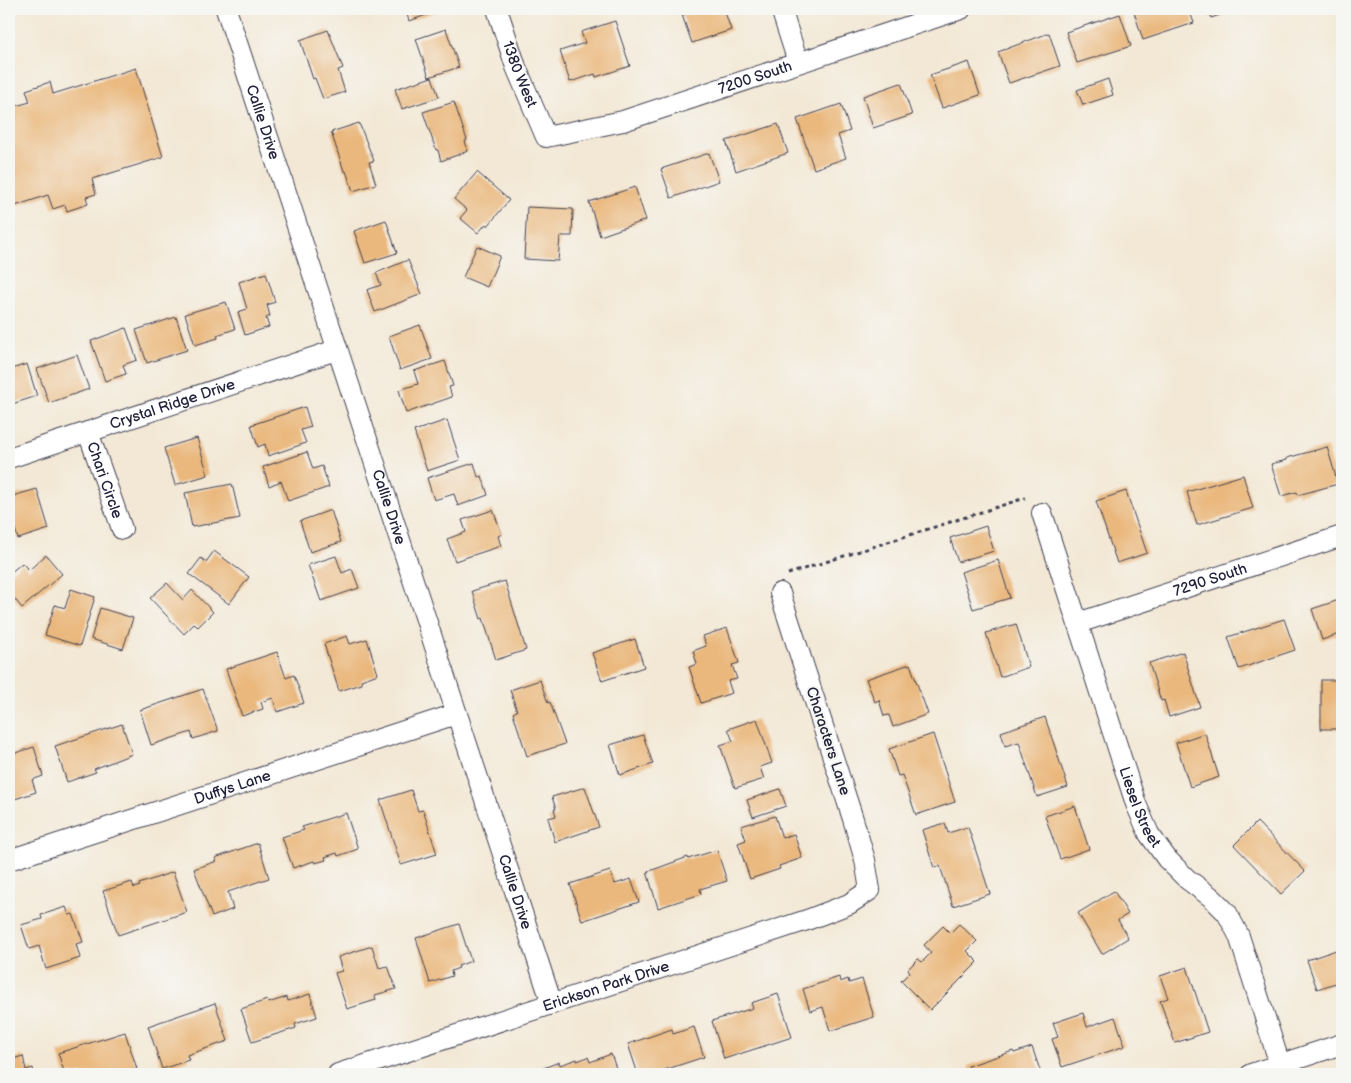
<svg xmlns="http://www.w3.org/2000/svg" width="1351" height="1083" font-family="'Balsamiq Sans',sans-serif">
<rect width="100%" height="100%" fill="#f6f6f2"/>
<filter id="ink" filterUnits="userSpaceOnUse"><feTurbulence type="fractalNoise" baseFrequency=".02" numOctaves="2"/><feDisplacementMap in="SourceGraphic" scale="10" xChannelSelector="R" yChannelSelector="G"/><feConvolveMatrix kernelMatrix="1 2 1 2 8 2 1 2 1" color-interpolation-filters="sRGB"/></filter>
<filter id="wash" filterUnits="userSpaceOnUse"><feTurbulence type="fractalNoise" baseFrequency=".0096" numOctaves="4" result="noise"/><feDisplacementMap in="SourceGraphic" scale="20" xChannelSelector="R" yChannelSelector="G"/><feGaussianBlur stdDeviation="1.12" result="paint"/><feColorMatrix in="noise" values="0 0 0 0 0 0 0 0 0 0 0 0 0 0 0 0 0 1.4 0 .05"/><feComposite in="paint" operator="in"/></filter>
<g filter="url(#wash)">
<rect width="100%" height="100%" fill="#f3e8d5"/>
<g id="blocks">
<g fill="#eab77c">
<path d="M395,9H437L438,11L409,21L406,11L397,14Z"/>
<path d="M700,9H724L731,30L692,43L682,15Z"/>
<path d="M1133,9H1189L1194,23L1143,40Z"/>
<path d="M1208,9H1238L1211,18Z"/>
<path d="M1120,14L1131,46L1077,63L1066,32Z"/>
<path d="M615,21L630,66L596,77L595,74L570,82L560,51L585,43L581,32Z"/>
<path d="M446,29L459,67L429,77L416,39Z"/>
<path d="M328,30L343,68L338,70L345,92L323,99L315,78L313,79L300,40Z"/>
<path d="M1049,33L1060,66L1009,83L998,52Z"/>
<path d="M969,62L980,95L942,108L930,75Z"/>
<path d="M136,68L163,157L92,179L96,194L86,197L88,204L67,211L65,205L53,209L48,195L9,208V108L30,102L26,90L50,82L53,94Z"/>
<path d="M432,77L439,97L402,109L395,89Z"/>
<path d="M1108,79L1113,95L1083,105L1077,90Z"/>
<path d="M901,83L912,115L873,128L863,96Z"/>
<path d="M454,102L467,140L465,141L468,151L441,161L438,150H436L423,112Z"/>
<path d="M841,104L850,131L838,135L846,158L814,169L797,119Z"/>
<path d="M359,123L374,161L369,162L376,184L353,191L346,171H344L331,132Z"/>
<path d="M778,124L788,153L736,171L726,141Z"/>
<path d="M709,153L719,181L671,198L661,169Z"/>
<path d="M477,172L509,200L488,226L486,224L478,233L460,218L467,210L454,199Z"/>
<path d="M635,187L646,220L600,236L589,202Z"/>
<path d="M527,207L573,209L572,236H560L558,261L524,259Z"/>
<path d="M9,211L13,224L9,226Z"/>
<path d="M386,220L397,253L365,263L354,231Z"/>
<path d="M477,246L500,256L487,287L463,277Z"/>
<path d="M408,260L422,294L375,312L367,290L381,285L376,273Z"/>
<path d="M266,273L275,302L267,305L270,316L266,318L269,327L245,335L238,312L247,309L239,282Z"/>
<path d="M226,302L235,329L217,335L218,338L195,345L185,314Z"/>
<path d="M176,317L187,350L147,363L136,330Z"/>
<path d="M420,325L432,359L400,370L389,336Z"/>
<path d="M126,328L137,360L123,365L126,374L105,381L91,341Z"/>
<path d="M77,355L89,389L49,403L37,369Z"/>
<path d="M445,361L453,386L449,387L452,397L406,413L399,390L418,384L414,371Z"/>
<path d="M27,364L37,396L9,405V370Z"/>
<path d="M305,407L311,427L301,430L306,443L268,456L265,444L258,447L251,425Z"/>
<path d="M447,420L460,460L427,471L414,431Z"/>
<path d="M197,438L208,475L175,485L164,448Z"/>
<path d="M1327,447L1338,484L1298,495L1297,492L1281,496L1271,464L1287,460V458Z"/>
<path d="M307,452L313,469L322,466L329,487L288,501L281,481L269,486L263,467Z"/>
<path d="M474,463L478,477L482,476L488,495L458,506L454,494L434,500L427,478Z"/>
<path d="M1243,475L1253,508L1197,525L1187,492Z"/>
<path d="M232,484L240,518L192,527L185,493Z"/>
<path d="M37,489L49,529L18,539L9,509V497Z"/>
<path d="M1126,491L1147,553L1117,563L1096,501Z"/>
<path d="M331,510L341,542L310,552L300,521Z"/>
<path d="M493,510L502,534L498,536L501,546L455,561L447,539L466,532L462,520Z"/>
<path d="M986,526L994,551L958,562L950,538Z"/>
<path d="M214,551L249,577L229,604L189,574L201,558L206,562Z"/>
<path d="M46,555L62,574L22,608L9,592V574L22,563L29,570Z"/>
<path d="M336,556L342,573L352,569L359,588L321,601L308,565Z"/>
<path d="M998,560L1010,598L973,609L961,572Z"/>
<path d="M505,581L526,650L496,660L483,618L481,619L472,591Z"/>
<path d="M167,583L183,600L192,590L213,612L198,627L194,624L184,634L150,598Z"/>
<path d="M71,589L95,597L80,646L45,635L55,605L65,608Z"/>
<path d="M1342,599V633L1322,640L1312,609Z"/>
<path d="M100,608L133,618L123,649L91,639Z"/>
<path d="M1284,619L1295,650L1239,669L1228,637Z"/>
<path d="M1016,624L1029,667L1000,677L986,633Z"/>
<path d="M727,628L739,663L732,665L737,679L728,681L732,693L701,703L689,667L697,664L693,651L706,646L703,636Z"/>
<path d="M347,636L350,644L367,639L378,674L361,680L362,684L339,691L324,644Z"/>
<path d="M635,639L644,667L602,681L592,653Z"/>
<path d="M277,652L286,678L294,675L304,703L277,712L273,698L261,702L263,709L242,716L226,669Z"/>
<path d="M1183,652L1200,707L1169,717L1164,700L1161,701L1149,663Z"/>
<path d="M910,664L928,714L893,727L889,715L884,716L879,700L875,702L866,679Z"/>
<path d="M540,680L548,703L550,702L565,744L527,756L513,713L517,711L510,690Z"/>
<rect x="1321" y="680" width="21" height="49"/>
<path d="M203,689L218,731L193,739L191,732L151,745L140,710Z"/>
<path d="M1045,717L1068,787L1037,797L1019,742L1005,746L1001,732Z"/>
<path d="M757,719L772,763L760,767L764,779L735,788L720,745L733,741L728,729Z"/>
<path d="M122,724L132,754L94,769L96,772L67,782L55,746Z"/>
<path d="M1205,733L1219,777L1190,787L1176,743Z"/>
<path d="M933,734L955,802L916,815L902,775L898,776L889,749Z"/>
<path d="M643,735L653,764L620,775L610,745Z"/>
<path d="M34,747L43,776L32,780L36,792L9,801V755Z"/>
<path d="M585,787L599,827L555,842L548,818L556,816L554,809H556L552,797Z"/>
<path d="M780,789L786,806L753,817L747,800Z"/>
<path d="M411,790L418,811L423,810L437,854L401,865L380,800Z"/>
<path d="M1075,806L1089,849L1060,859L1045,816Z"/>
<path d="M346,813L358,849L338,856L337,853L325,857L326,860L315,863L314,861L293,868L282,837L304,830L302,827Z"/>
<path d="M775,816L782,838L794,834L802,858L779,866L780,869L750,879L738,843L746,840L741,826Z"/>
<path d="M1257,822L1305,871L1281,894L1234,845Z"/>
<path d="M945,823L948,833L968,827L990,894L953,906L940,866L934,868L922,830Z"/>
<path d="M258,843L269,878L228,892L233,909L212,917L194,869L217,861L215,858Z"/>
<path d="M717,850L727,881L700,889L701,894L658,908L647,872L688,857V859Z"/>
<path d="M610,871L615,884L631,879L639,902L582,921L570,884Z"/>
<path d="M173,872L187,912L118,935L103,891L132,882L134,888L140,886L139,884Z"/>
<path d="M1114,891L1128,914L1118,920L1128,938L1102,954L1078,913Z"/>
<path d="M66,907L69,915L73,914L83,942L76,944L80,958L46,969L39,946L29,949L21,925L42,919L41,915Z"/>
<path d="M459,924L471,961L458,966L459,968L451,971L452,976L430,983L416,938Z"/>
<path d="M959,924L977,941L967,951L978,962L930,1010L901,981L910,972L908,969L918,959L922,962L931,953L924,945L943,926L950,933Z"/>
<path d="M372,946L379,968L388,966L396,989L375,995L376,1000L347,1009L335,973L342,971L338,957Z"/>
<path d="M1342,948V981L1317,989L1307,960Z"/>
<path d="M1187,967L1208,1032L1175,1043L1160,1001L1168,998L1160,976Z"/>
<path d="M839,977L840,982L848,979L849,983L862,979L874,1017L830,1031L823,1007L810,1011L803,989Z"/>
<path d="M310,994L317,1017L295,1024L296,1028L252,1042L241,1009L267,1000L268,1003L287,997L288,1001Z"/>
<path d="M778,994L792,1037L724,1059L712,1021L753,1008L751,1003Z"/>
<path d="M215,1003L228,1041L187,1055L189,1060L162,1069L148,1026Z"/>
<path d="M1083,1013L1087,1027L1115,1017L1125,1046L1062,1067L1052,1039L1058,1037L1053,1023Z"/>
<path d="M694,1027L704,1057L652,1074H638L628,1044L672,1029L673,1034Z"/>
<path d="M125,1032L137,1069L120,1074H65L58,1053Z"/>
<path d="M1032,1047L1041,1073L971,1074L968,1066L1013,1051L1014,1053Z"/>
<path d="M611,1054L618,1074H543L541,1069L559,1062L560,1065L577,1059V1061L588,1057L590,1062Z"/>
<path d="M23,1056L26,1070L33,1068L34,1074H9V1060Z"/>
</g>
</g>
</g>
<g filter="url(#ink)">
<use href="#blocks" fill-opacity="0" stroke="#414052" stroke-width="1"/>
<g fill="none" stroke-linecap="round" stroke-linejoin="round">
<defs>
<g id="street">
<path id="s1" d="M226,9L552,1004"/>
<path id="s2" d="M497,9L516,67L546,137L623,121L961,9"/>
<path d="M781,9L798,62"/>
<path id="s3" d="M88,432L122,529"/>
<path id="s4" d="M9,458L336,350"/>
<path id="s5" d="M1042,513L1136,804L1149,834L1167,859L1187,879L1211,897L1227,913L1239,936L1283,1074"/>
<path id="s6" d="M1078,623L1342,536"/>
<path id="s7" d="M9,860L456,714"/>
<path id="s8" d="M338,1074L807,920L849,904L870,890L865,860L853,819L780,593"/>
<path d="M1251,1074L1342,1044"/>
</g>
</defs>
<use href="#street" stroke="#414052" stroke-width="22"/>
<path stroke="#414052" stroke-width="3" stroke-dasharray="4 4" stroke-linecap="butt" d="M788,574L1025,498"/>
<use href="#street" stroke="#fff" stroke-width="20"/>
</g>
</g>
<g text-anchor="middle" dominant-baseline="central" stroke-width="4.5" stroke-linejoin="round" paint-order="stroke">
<g font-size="15" fill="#22223b" stroke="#f6f6f2">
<text stroke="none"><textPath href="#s2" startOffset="69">1380 West</textPath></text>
<text stroke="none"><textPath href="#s2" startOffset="355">7200 South</textPath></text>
<text stroke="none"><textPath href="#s1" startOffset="119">Callie Drive</textPath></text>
<text stroke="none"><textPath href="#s4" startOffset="172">Crystal Ridge Drive</textPath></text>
<text stroke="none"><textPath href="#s3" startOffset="51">Chari Circle</textPath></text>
<text stroke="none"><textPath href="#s1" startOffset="524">Callie Drive</textPath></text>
<text stroke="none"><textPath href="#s6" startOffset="139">7290 South</textPath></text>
<text transform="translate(828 741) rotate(72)">Characters Lane</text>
<text stroke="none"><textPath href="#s7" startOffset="235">Duffys Lane</textPath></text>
<text stroke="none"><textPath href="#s5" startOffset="310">Liesel Street</textPath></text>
<text stroke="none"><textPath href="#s1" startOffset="929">Callie Drive</textPath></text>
<text stroke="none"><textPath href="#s8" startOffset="282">Erickson Park Drive</textPath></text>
</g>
</g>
<rect width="1351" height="1083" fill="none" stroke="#f6f6f2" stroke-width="30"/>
</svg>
